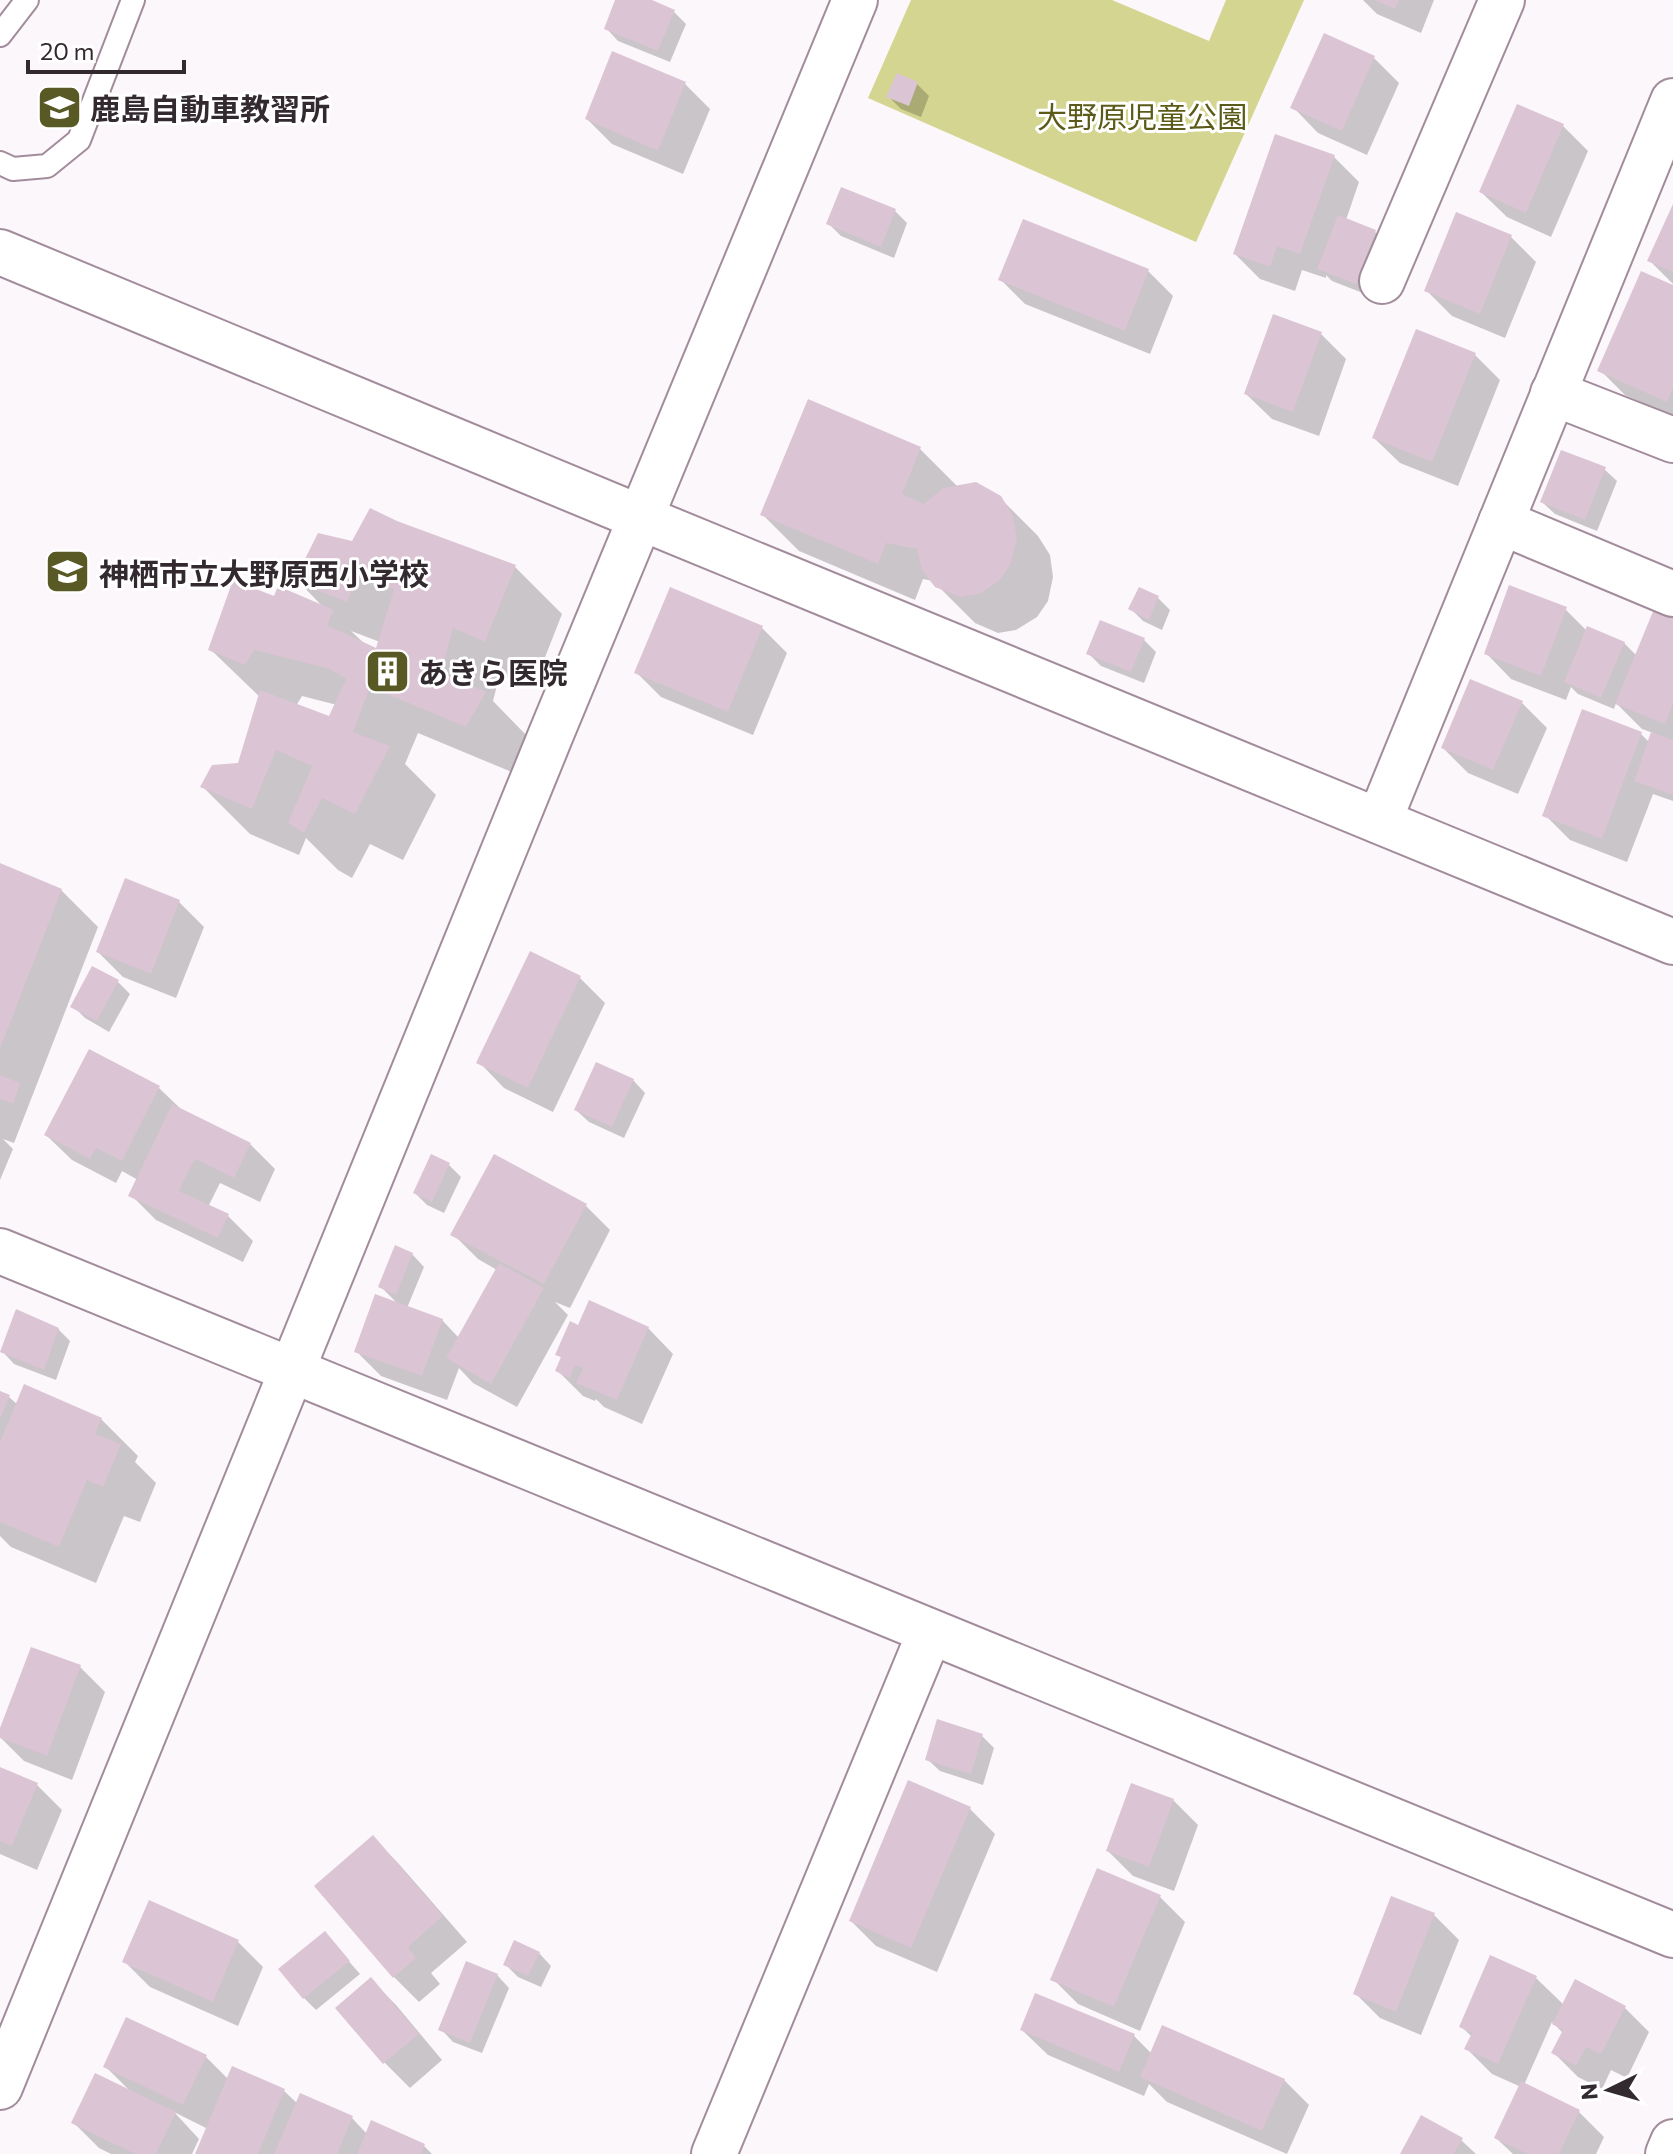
<svg xmlns="http://www.w3.org/2000/svg" width="1673" height="2154" font-family="Commissioner,'Noto Sans JP',sans-serif">
<rect width="100%" height="100%" fill="#fcf7fb"/>
<path fill="#d4d591" d="M911,0H1112L1209,41L1226,0H1304L1196,242L868,98Z"/>
<g fill="#0003" fill-rule="evenodd">
<path d="M618,0H651L674,12L686,24L670,62L618,41L606,28Z"/>
<path d="M1363,0H1434L1421,33L1377,14Z"/>
<path d="M614,54L685,84L710,109L683,174L612,144L587,119Z"/>
<path d="M1374,58L1399,83L1367,155L1318,133L1293,107Z"/>
<path d="M917,84L929,96L921,117L901,109L889,97Z"/>
<path d="M1563,126L1588,151L1551,237L1507,217L1481,192Z"/>
<path d="M1334,157L1359,182L1346,220L1374,231L1387,244L1368,295L1332,281L1326,275V278L1302,270L1295,291L1260,279L1235,254Z"/>
<path d="M842,189L895,211L907,223L894,258L841,236L829,224Z"/>
<path d="M1673,209V284L1650,261Z"/>
<path d="M1457,215L1511,237L1536,262L1505,338L1452,316L1427,291Z"/>
<path d="M1148,271L1173,296L1150,354L1025,304L1000,279Z"/>
<path d="M1673,287V417L1625,395L1600,370Z"/>
<path d="M1321,334L1346,359L1319,436L1272,419L1246,394Z"/>
<path d="M1475,355L1500,380L1458,486L1400,463L1374,438Z"/>
<path d="M809,402L920,449L958,487L1000,498L1038,536L1050,555L1053,577L1048,601L1037,617L1016,630L998,633L975,623L933,581L923,579L915,600L799,551L762,514Z"/>
<path d="M1604,469L1617,481L1597,531L1555,514L1542,502Z"/>
<path d="M397,523L515,567L562,614L533,688L500,674L493,701L532,741L514,773L418,733L405,764L436,795L403,860L370,844L352,878L338,870L306,838L299,855L250,834L203,787L240,765L260,697L210,649L275,598L324,608L297,580L353,543ZM351,631L380,642L377,651L367,646ZM302,696L337,705L330,719L296,706Z"/>
<path d="M1158,598L1170,610L1162,630L1143,621L1131,609Z"/>
<path d="M1565,609L1587,631L1624,643L1637,656L1673,620V801L1653,794L1627,862L1570,840L1545,815L1641,734L1650,743L1653,733L1642,729L1616,703L1614,709L1578,694L1571,687L1566,700L1511,679L1486,653Z"/>
<path d="M762,628L787,653L753,735L661,697L636,672Z"/>
<path d="M1144,640L1156,652L1144,683L1101,666L1089,654Z"/>
<path d="M1522,703L1547,728L1518,794L1468,773L1443,748Z"/>
<path d="M0,865L61,890L98,927L14,1143L3,1139L13,1149L0,1180Z"/>
<path d="M179,902L204,927L176,998L123,977L98,952Z"/>
<path d="M580,978L605,1003L553,1112L504,1088L479,1062Z"/>
<path d="M118,982L130,994L109,1032L85,1018L73,1006Z"/>
<path d="M90,1051L159,1088L184,1112L250,1144L275,1169L260,1202L220,1183L208,1207L228,1216L253,1241L243,1262L156,1220L131,1195L138,1180L122,1171L116,1183L72,1160L46,1135Z"/>
<path d="M633,1080L645,1093L624,1138L589,1122L576,1110Z"/>
<path d="M449,1165L461,1177L444,1213L427,1205L415,1193Z"/>
<path d="M585,1205L610,1230L570,1308L555,1302L568,1315L517,1407L473,1383L459,1368L447,1400L381,1376L356,1351L398,1304L380,1286L412,1254L424,1267L407,1308L442,1320L459,1338L497,1270L478,1259L453,1234Z"/>
<path d="M579,1327L648,1328L673,1354L642,1424L604,1407L596,1399L595,1401L583,1396L558,1371L562,1359L558,1354Z"/>
<path d="M58,1329L70,1341L56,1380L14,1364L2,1351Z"/>
<path d="M0,1393L9,1397L18,1405L101,1419L138,1456L135,1462L156,1483L140,1522L124,1516L96,1583L11,1547L0,1536Z"/>
<path d="M80,1667L105,1692L72,1780L24,1761L0,1737V1733Z"/>
<path d="M982,1736L994,1748L983,1785L940,1771L927,1759Z"/>
<path d="M0,1769L37,1785L62,1810L37,1870L0,1854Z"/>
<path d="M1173,1800L1198,1825L1174,1891L1133,1876L1108,1851Z"/>
<path d="M970,1809L995,1834L937,1972L876,1946L851,1921Z"/>
<path d="M373,1838L398,1863L467,1942L431,1973L440,1984L419,2002L394,1977Z"/>
<path d="M1160,1897L1185,1922L1140,2031L1078,2004L1053,1979Z"/>
<path d="M150,1903L238,1942L263,1967L238,2026L150,1987L125,1962Z"/>
<path d="M1434,1915L1459,1940L1421,2035L1380,2018L1355,1993Z"/>
<path d="M325,1934L360,1974L316,2010L304,1998Z"/>
<path d="M539,1953L551,1966L541,1987L518,1977L505,1964Z"/>
<path d="M497,1975L509,1988L482,2053L453,2042L441,2029Z"/>
<path d="M1536,1978L1564,2005L1624,2007L1649,2032L1627,2078L1611,2070L1602,2089L1578,2077L1553,2052L1563,2033L1552,2022L1524,2085L1579,2112L1604,2137L1596,2154H1513L1496,2138L1521,2087L1492,2074L1467,2049L1472,2037L1461,2026Z"/>
<path d="M371,1980L396,2005L442,2060L410,2088L385,2063L338,2008Z"/>
<path d="M1022,2030L1134,2036L1152,2054L1284,2080L1309,2105L1287,2154L1167,2102L1149,2084L1144,2096L1048,2055Z"/>
<path d="M206,2057L229,2080L233,2069L284,2091L298,2104L352,2118L367,2134L424,2146L432,2154H197L208,2129L174,2112L199,2139L192,2154H111L99,2148L74,2123L131,2092L105,2066Z"/>
<path d="M1461,2140L1476,2154H1402Z"/>
</g>
<g fill="#dbc4d4">
<path d="M615,0H652L675,10L658,51L604,29Z"/>
<path d="M1374,0H1399L1395,9Z"/>
<path d="M1324,33L1375,56L1342,131L1290,108Z"/>
<path d="M612,51L686,82L658,151L585,119Z"/>
<path d="M897,73L918,82L909,106L886,97Z"/>
<path d="M1517,104L1564,124L1526,213L1479,192Z"/>
<path d="M1275,134L1335,155L1300,254L1277,246L1270,267L1233,254Z"/>
<path d="M841,187L896,209L881,247L826,224Z"/>
<path d="M1673,204V272L1647,261Z"/>
<path d="M1456,212L1512,235L1480,314L1424,291Z"/>
<path d="M1338,215L1376,230L1356,284L1317,269Z"/>
<path d="M1023,219L1149,269L1125,331L998,280Z"/>
<path d="M1641,271L1673,285V388L1667,402L1597,371Z"/>
<path d="M1273,314L1322,332L1293,412L1244,394Z"/>
<path d="M1416,329L1476,353L1432,462L1372,438Z"/>
<path d="M808,399L921,447L902,494L924,504L943,488L976,482L1001,496L1013,516L1017,539L1011,563L1000,580L979,594L960,597L935,587L922,570L917,549L886,543L878,564L760,515Z"/>
<path d="M1561,450L1606,467L1585,520L1540,502Z"/>
<path d="M370,508L397,521L516,565L485,642L453,628L441,673L486,692L466,727L370,687L353,732L390,746L355,814L322,798L304,833L288,823L312,766L276,750L252,809L200,787L212,765L238,763L260,690L329,716L346,679L330,669L254,650L245,665L208,650L233,580L274,596L278,586L334,610L327,625L376,648L394,589L356,579L347,602L294,581L318,533L352,541Z"/>
<path d="M1509,585L1567,607L1541,676L1484,654Z"/>
<path d="M670,587L763,626L728,712L634,673Z"/>
<path d="M1139,587L1159,596L1149,620L1128,609Z"/>
<path d="M1654,609L1673,617V704L1665,724L1615,704Z"/>
<path d="M1100,620L1145,638L1131,672L1086,654Z"/>
<path d="M1587,626L1625,642L1601,698L1564,682Z"/>
<path d="M1470,679L1523,701L1493,770L1441,748Z"/>
<path d="M1582,709L1642,732L1602,839L1542,816Z"/>
<path d="M1651,732L1673,740V795L1634,781Z"/>
<path d="M0,863L62,889L0,1049Z"/>
<path d="M125,878L180,900L151,974L96,952Z"/>
<path d="M530,951L581,976L528,1088L476,1063Z"/>
<path d="M92,966L119,980L97,1021L70,1007Z"/>
<path d="M89,1049L160,1086L122,1161L96,1148L90,1159L44,1135Z"/>
<path d="M596,1062L634,1079L612,1127L574,1110Z"/>
<path d="M0,1075L20,1083L13,1104L0,1099Z"/>
<path d="M172,1104L251,1143L234,1178L195,1159L179,1191L229,1214L218,1238L128,1196Z"/>
<path d="M431,1154L450,1163L432,1202L413,1193Z"/>
<path d="M494,1154L587,1204L544,1284L450,1235Z"/>
<path d="M395,1245L413,1253L396,1295L378,1287Z"/>
<path d="M499,1263L544,1288L491,1384L446,1358Z"/>
<path d="M375,1294L443,1319L422,1376L354,1352Z"/>
<path d="M589,1300L649,1327L617,1400L576,1383L583,1368L575,1365L570,1378L555,1371L561,1357L555,1355L570,1321L578,1325Z"/>
<path d="M16,1309L59,1328L44,1370L0,1352Z"/>
<path d="M24,1384L102,1418L95,1434L121,1444L103,1487L87,1480L59,1547L0,1522V1442Z"/>
<path d="M0,1391L10,1395L0,1419Z"/>
<path d="M31,1647L81,1665L47,1756L0,1738V1728Z"/>
<path d="M937,1719L983,1734L971,1774L925,1760Z"/>
<path d="M0,1767L38,1783L12,1846L0,1841Z"/>
<path d="M908,1780L971,1807L911,1948L849,1921Z"/>
<path d="M1131,1783L1174,1799L1149,1867L1106,1851Z"/>
<path d="M373,1835L443,1916L408,1947L416,1958L393,1978L314,1886Z"/>
<path d="M1097,1868L1161,1895L1114,2007L1050,1980Z"/>
<path d="M1391,1896L1435,1913L1396,2012L1353,1994Z"/>
<path d="M149,1900L239,1940L213,2002L122,1962Z"/>
<path d="M325,1931L350,1961L303,1999L278,1969Z"/>
<path d="M514,1940L540,1952L528,1976L503,1965Z"/>
<path d="M1490,1955L1537,1976L1498,2064L1464,2049L1472,2033L1459,2027Z"/>
<path d="M466,1961L498,1974L470,2043L438,2030Z"/>
<path d="M371,1977L419,2034L383,2064L335,2008Z"/>
<path d="M1575,1979L1626,2006L1601,2054L1586,2047L1576,2066L1551,2053L1563,2030L1552,2024Z"/>
<path d="M1035,1993L1135,2034L1119,2072L1020,2030Z"/>
<path d="M126,2017L207,2055L183,2105L103,2067Z"/>
<path d="M1162,2025L1285,2079L1262,2131L1140,2077Z"/>
<path d="M232,2066L285,2089L258,2154H195Z"/>
<path d="M95,2073L176,2112L156,2154H135L71,2123Z"/>
<path d="M1521,2081L1580,2110L1559,2154H1527L1494,2138Z"/>
<path d="M300,2093L353,2116L337,2154H274Z"/>
<path d="M1421,2115L1463,2138L1454,2154H1400Z"/>
<path d="M371,2120L425,2144L421,2154H357Z"/>
</g>
<g fill="none" stroke-linecap="round" stroke-linejoin="round">
<defs>
<g id="lane">
<path d="M0,35L27,0"/>
<path d="M0,163L13,169L47,166L79,140L133,0"/>
</g>
<g id="street">
<path d="M0,252L639,517"/>
<path d="M1382,281L1502,0"/>
<path d="M1553,393L1673,440"/>
<path d="M1501,522L1673,594"/>
<path d="M1379,821L1673,101"/>
<path d="M0,1251L1673,1935"/>
<path d="M714,2154L930,1632"/>
<path d="M1668,2154L1673,2142"/>
</g>
<g id="secondary">
<path d="M639,517L1673,942"/>
<path d="M0,2087C281,1390 566,694 855,0"/>
</g>
</defs>
<use href="#lane" stroke="#a28c9b" stroke-width="26"/>
<use href="#street" stroke="#a28c9b" stroke-width="48"/>
<use href="#secondary" stroke="#a28c9b" stroke-width="48"/>
<use href="#lane" stroke="#fff" stroke-width="22"/>
<use href="#street" stroke="#fff" stroke-width="44"/>
<use href="#secondary" stroke="#fff" stroke-width="44"/>
</g>
<defs>
<symbol id="school-square" viewBox="-11 -11 22 22"><rect x="-9" y="-9" width="18" height="18" rx="4" fill="#595925" stroke="#fff"/><path d="M0-5L7-2L0 1L-7-2ZM-4 1L0 2.5L4 1V4Q0 6-4 4Z" fill="#fff"/></symbol>
<symbol id="building-square" viewBox="-11 -11 22 22"><rect x="-9" y="-9" width="18" height="18" rx="4" fill="#595925" stroke="#fff"/><path d="M-4-6H4V6H1V3H-1V6H-4ZM-2.5-4.3h1.7v1.8h-1.7ZM.8-4.3h1.7v1.8H.8ZM-2.5-1h1.7V.8h-1.7ZM.8-1h1.7V.8H.8Z" fill="#fff"/></symbol>
</defs>
<g fill-rule="evenodd">
<use href="#school-square" x="34" y="82" width="51" height="51"/>
<use href="#school-square" x="42" y="546" width="51" height="51"/>
<use href="#building-square" x="362" y="646" width="51" height="51"/>
</g>
<g text-anchor="middle" dominant-baseline="central" stroke-width="6" stroke-linejoin="round" paint-order="stroke">
<g font-size="30" font-weight="bold" fill="#332a30" stroke="#fff" text-anchor="start">
<text x="90" y="107">鹿島自動車教習所</text>
<text x="99" y="572">神栖市立大野原西小学校</text>
<text x="418" y="671">あきら医院</text>
</g>
<g font-size="30" fill="#5b5a18" stroke="#fff">
<text x="1142" y="115">大野原児童公園</text>
</g>
</g>
<g transform="translate(1609 2090) rotate(265)" stroke="#ffffff" stroke-width="6" paint-order="stroke">
<path d="M0-6L14 30L0 20L-14 30Z" fill="#332a30"/>
<text y="-12" font-size="22" font-weight="bold" text-anchor="middle" fill="#332a30">N</text>
</g>
<path d="M28 60v12h156v-12" fill="none" stroke="#332a30" stroke-width="4"/>
<text x="40" y="60" font-size="24" fill="#332a30" stroke="#ffffff" stroke-width="6" paint-order="stroke">20 m</text>
</svg>
